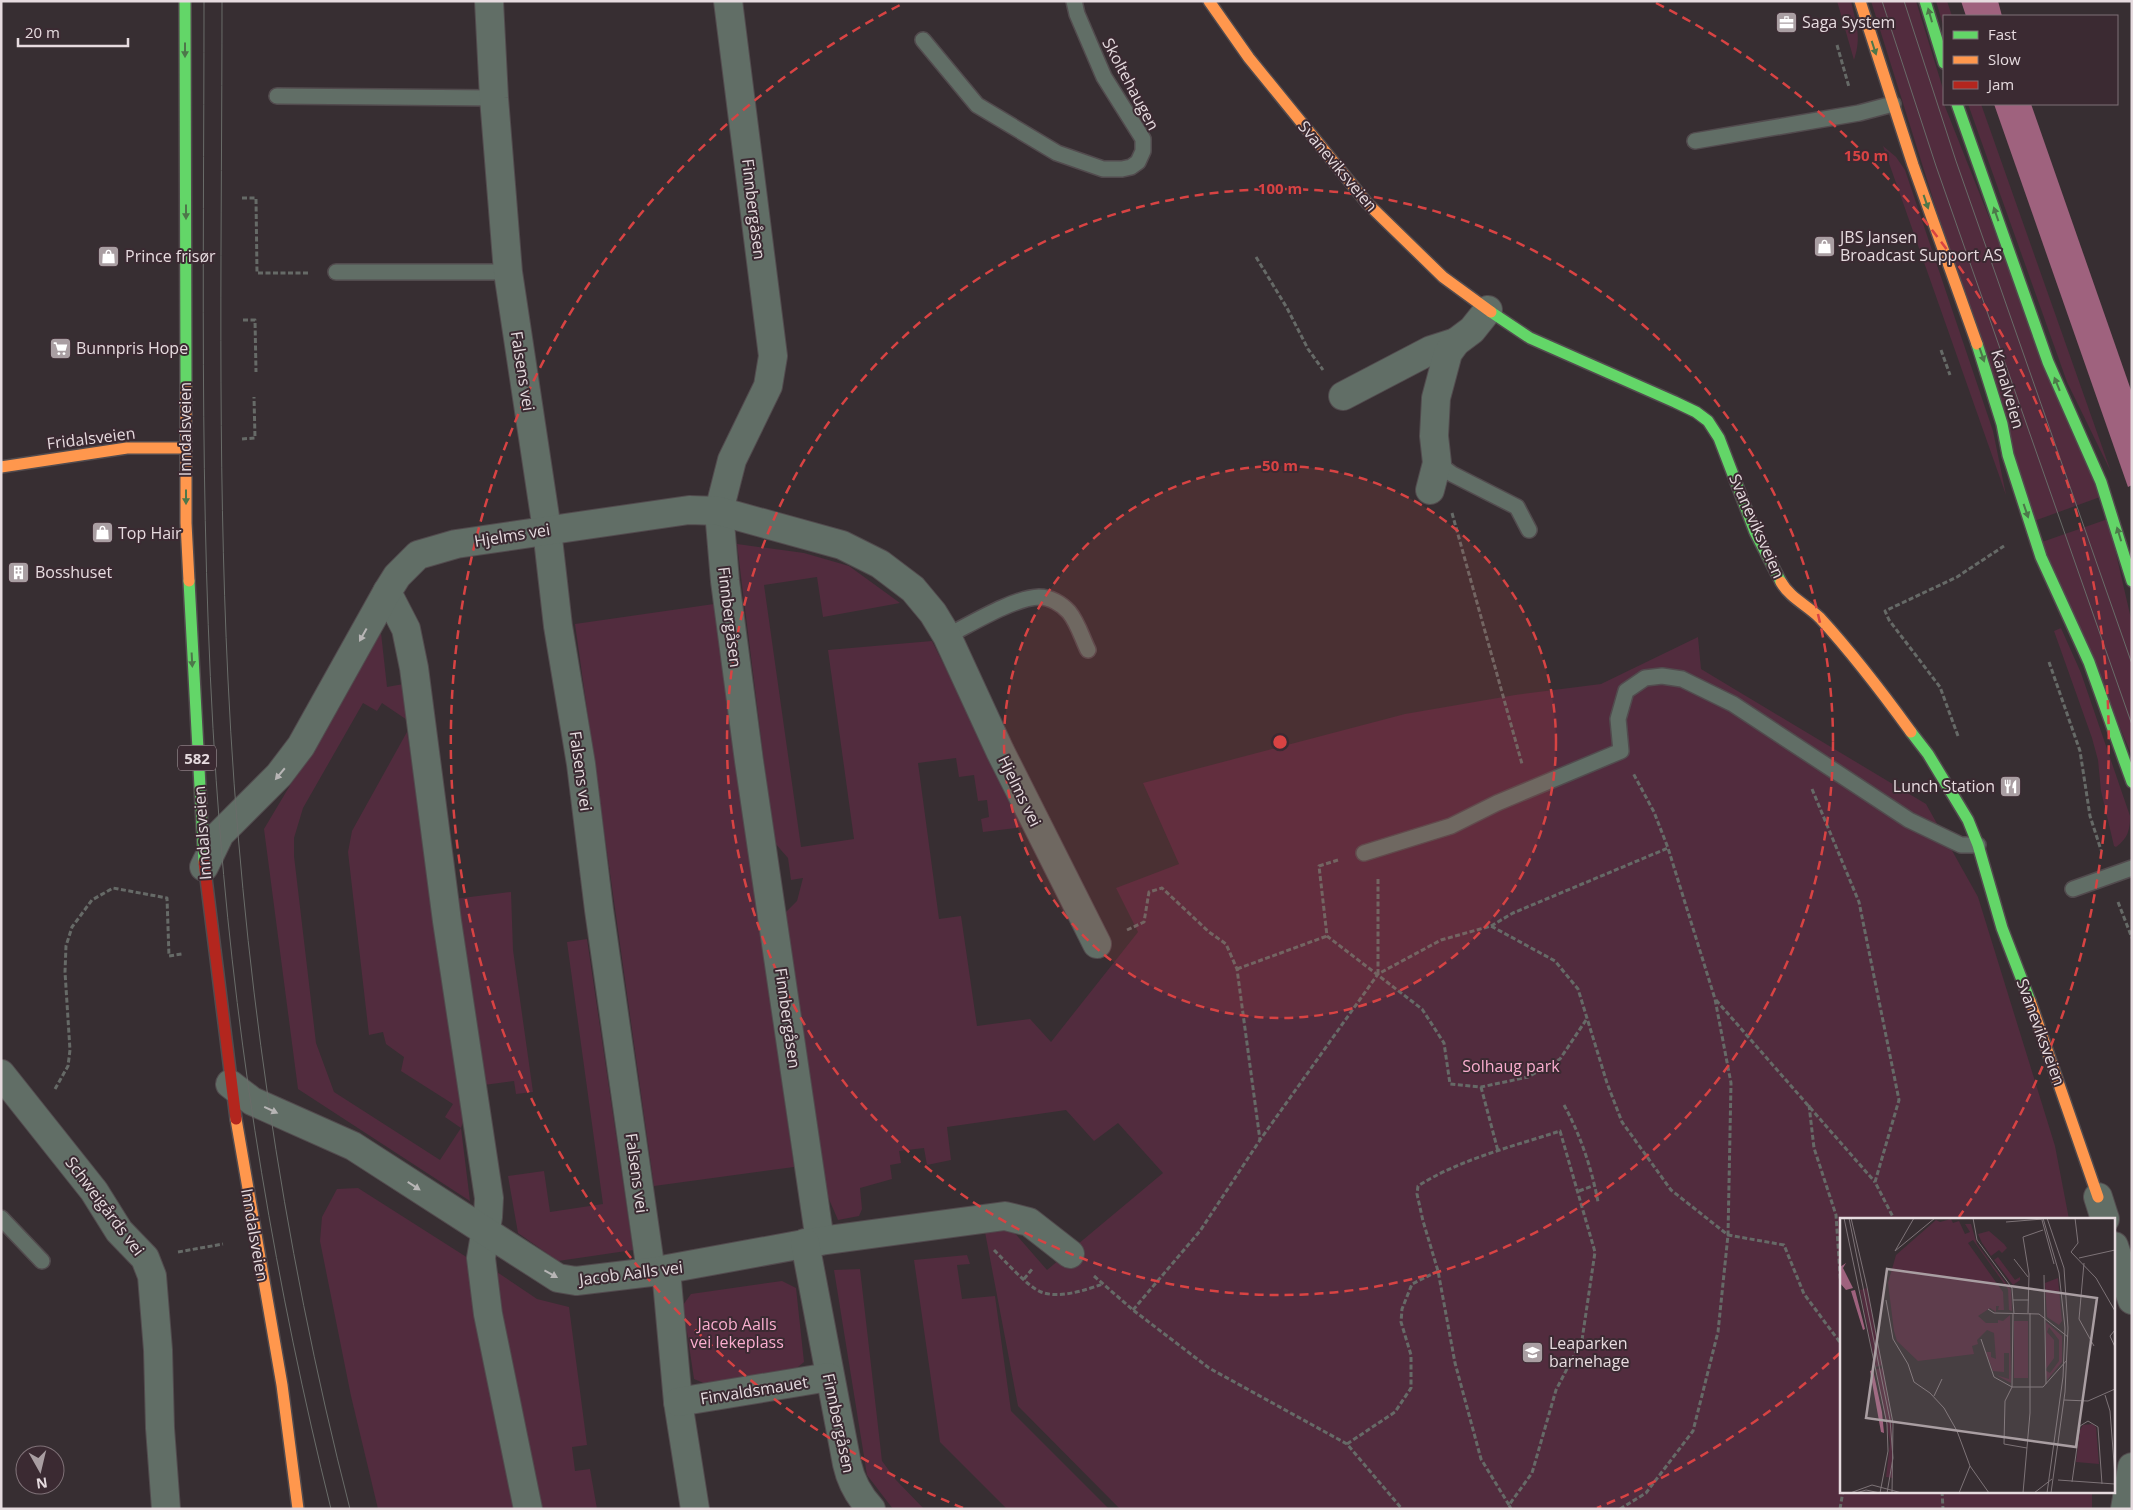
<svg xmlns="http://www.w3.org/2000/svg" width="2133" height="1510" font-family="'Open Sans',sans-serif">
<rect width="100%" height="100%" fill="#372e32"/>
<g fill="#522c3e">
<path d="M1837,1H1851C1856,24 1862,37 1854,60Z"/>
<path d="M1871,1H1916L1944,92V104L2100,497L2034,521Z"/>
<path d="M1936,1H1947L1952,16H1944V28Z"/>
<path d="M1968,104H1981L2111,472L2067,382Z"/>
<path d="M1883,146L1896,157L1905,170L1993,431L2006,495Z"/>
<path d="M2108,519L2132,623V756L2042,542Z"/>
<path d="M737,544L804,553L849,566L900,603L823,617L817,577L764,585L801,847L854,839L828,650L932,641L1025,827L983,832L981,819L989,817L987,800L978,801L974,775L959,777L956,758L918,763L939,919L961,916L977,1026L1030,1019L1051,1042L1138,932L1116,888L1179,864L1143,783L1405,714L1515,695L1601,684L1698,637L1701,669L1926,804L1978,897L2055,1146L2069,1219H1842V1491H2092V1509H1120L1018,1406L985,1232L1012,1230L1047,1270L1163,1173L1118,1123L1094,1141L1066,1110L947,1127L951,1160L927,1165L924,1148L899,1151L901,1163L890,1165L892,1179L860,1188L862,1209L859,1216L838,1220L825,1190L783,915L797,901L803,878L791,880L788,858L774,842Z"/>
<path d="M714,604L794,1167L654,1186L575,624Z"/>
<path d="M2061,628L2081,673L2130,816C2130,830 2128,838 2116,847L2114,846L2101,791L2098,760L2092,738L2054,631Z"/>
<path d="M381,633L387,687L409,683L416,726L382,703L377,711L363,703L303,808L294,838V856L316,1043L334,1092L440,1160L461,1128L445,1117L453,1104L401,1071L404,1057L386,1044L383,1032L369,1035L348,852L352,831L407,732L466,1112L461,1128L470,1201L298,1089L264,829Z"/>
<path d="M511,892L513,950L533,1092L516,1094L514,1081L484,1085L454,899Z"/>
<path d="M587,939L633,1250L558,1261L518,1233L508,1176L544,1171L550,1212L603,1204L567,942Z"/>
<path d="M358,1188L468,1258L519,1509H378L351,1396L320,1241L322,1217L337,1189Z"/>
<path d="M967,1255L970,1264L957,1265L962,1299L995,1296L1011,1411L1109,1509H1007L940,1442L914,1260Z"/>
<path d="M491,1268L537,1299L569,1307L587,1445L572,1447L575,1471L590,1469L597,1509H541Z"/>
<path d="M860,1269L882,1461L896,1480L924,1509H893L867,1475L834,1270Z"/>
<path d="M782,1281L796,1288L804,1362L792,1372L706,1384L694,1379L683,1305L691,1294Z"/>
</g>
<g fill="#9f627e">
<path d="M1961,1H1998L2002,16H1966Z"/>
<path d="M1994,104H2031L2132,393V485L2128,487Z"/>
</g>
<g fill="none" stroke-linecap="round" stroke-linejoin="round">
<defs>
<g id="lane">
<path d="M923,40L977,105L1057,153L1103,169H1122L1131,167L1138,162L1143,151V139L1104,77L1077,14L1074,1"/>
<path d="M277,96L494,98"/>
<path d="M1695,141L1859,113L1893,104"/>
<path d="M336,272H508"/>
<path d="M1438,457L1444,468L1452,474L1517,507L1529,530"/>
<path d="M947,636C971,624 1013,598 1039,597C1050,597 1062,604 1069,612C1078,623 1082,638 1088,650"/>
<path d="M1364,853L1451,826L1497,803L1621,751L1618,719L1626,691L1645,678L1662,676L1682,679L1733,704L1909,820L1961,845H1978"/>
<path d="M2073,889L2132,868"/>
<path d="M1,1218L42,1261"/>
</g>
<g id="street">
<path d="M489,1L494,98L508,272L547,530L558,626L581,764L599,910L651,1272"/>
<path d="M728,1L773,356L768,386L732,460L719,511L725,581L749,761L820,1241"/>
<path d="M1343,396L1431,350L1456,342"/>
<path d="M1430,490L1437,463L1434,436L1436,398L1448,353L1456,342L1472,330L1488,310"/>
<path d="M387,592L406,629L414,668L447,921L489,1198L488,1217L481,1258L488,1314L528,1509"/>
<path d="M204,867L220,834L279,775L301,746L387,592L397,576L418,555L456,544L689,510L719,511L842,545L880,564L913,589L933,613L947,636L1000,751L1097,944"/>
<path d="M1,1074L94,1191L119,1231L145,1258L152,1276L158,1350L160,1428L166,1509"/>
<path d="M230,1084L252,1101L353,1146L558,1278L576,1281L651,1272L820,1241L1005,1216L1029,1222L1070,1254"/>
<path d="M2098,1197L2105,1219"/>
<path d="M805,1243L847,1464C851,1482 858,1495 871,1509"/>
<path d="M2114,1246L2132,1300"/>
<path d="M666,1270L678,1402L695,1509"/>
<path d="M678,1402L829,1377"/>
<path d="M2125,1509L2132,1467"/>
</g>
<g id="fast">
<path d="M185,1L186,387"/>
<path d="M1925,1L1944,63"/>
<path d="M1957,104L2048,362L2101,482L2132,581"/>
<path d="M1491,312L1530,338L1675,402L1696,412L1708,421L1719,438L1755,532L1781,582"/>
<path d="M1977,344L2002,424L2008,455L2041,557L2089,662L2132,782"/>
<path d="M189,581L204,862"/>
<path d="M1911,732L1928,754L1968,820L1978,845L2002,928L2030,1001"/>
</g>
<g id="slow">
<path d="M1209,1L1249,58L1367,203L1443,277L1491,312"/>
<path d="M1860,1L1913,165L1977,344"/>
<path d="M186,387V523L189,581"/>
<path d="M1,467L127,448H186"/>
<path d="M1781,582C1790,598 1807,605 1820,618C1853,654 1882,692 1911,732"/>
<path d="M2030,1001L2098,1197"/>
<path d="M236,1119L282,1385L298,1509"/>
</g>
<path id="jam" d="M204,862L236,1119"/>
</defs>
<use href="#lane" stroke="#524b4e" stroke-width="18"/>
<use href="#street" stroke="#524b4e" stroke-width="30"/>
<use href="#fast" stroke="#524b4e" stroke-width="14"/>
<use href="#slow" stroke="#524b4e" stroke-width="14"/>
<use href="#jam" stroke="#524b4e" stroke-width="14"/>
<g stroke="#666a67" stroke-width="3" stroke-dasharray="5 2.5" stroke-linecap="butt">
<path d="M1837,45L1849,87"/>
<path d="M242,198H256L257,273H309"/>
<path d="M1256,257L1287,308L1308,349L1323,370"/>
<path d="M243,320H255L256,372"/>
<path d="M1941,350L1950,375"/>
<path d="M242,439L255,438L254,397"/>
<path d="M1452,513L1522,764"/>
<path d="M2049,662L2080,751L2090,816L2101,850"/>
<path d="M1958,736L1940,687L1889,620L1885,611L1957,577L2004,546"/>
<path d="M1812,789L1859,902L1899,1100L1875,1182L1894,1219"/>
<path d="M1338,860L1319,866L1327,936L1422,1009L1444,1043L1450,1084L1481,1087L1528,1077L1560,1059L1586,1020"/>
<path d="M2118,902L2132,938"/>
<path d="M1491,926L1513,913L1668,848"/>
<path d="M1127,930L1144,922L1149,892L1162,888L1209,932L1226,944L1237,969L1260,1140"/>
<path d="M1237,969L1327,936"/>
<path d="M1378,974V877"/>
<path d="M1716,1000L1875,1182"/>
<path d="M1481,1087L1498,1151"/>
<path d="M55,1089L68,1066L70,1050L65,972L66,946L72,927L92,900L113,888L167,898L169,956L182,954"/>
<path d="M1564,1105C1580,1134 1592,1169 1598,1202"/>
<path d="M1809,1105L1814,1148L1836,1215L1842,1304"/>
<path d="M1579,1191L1595,1185"/>
<path d="M994,1250C1005,1261 1028,1287 1041,1292C1060,1299 1085,1290 1103,1284"/>
<path d="M178,1252L223,1244"/>
<path d="M1094,1276L1133,1310L1209,1368L1347,1444L1402,1509"/>
<path d="M1024,1279L1033,1268"/>
<path d="M1133,1310L1200,1231L1260,1140L1378,974L1441,940L1491,926L1555,961L1578,989L1607,1083L1622,1122L1671,1190L1728,1235L1784,1245L1804,1294L1842,1345"/>
<path d="M1347,1444L1395,1412L1411,1388V1355L1401,1322L1402,1309L1412,1284L1438,1271"/>
<path d="M1942,1491L1943,1509"/>
<path d="M1509,1505L1481,1459L1455,1363L1438,1271L1423,1221L1417,1194L1418,1186C1458,1160 1514,1146 1560,1131L1595,1252L1582,1340L1556,1390L1532,1473L1509,1505L1511,1509"/>
<path d="M1620,1509L1646,1493L1693,1431L1718,1332L1728,1235L1731,1083L1715,999L1668,848L1654,812L1633,773"/>
<path d="M1840,1509L1843,1491"/>
</g>
<use href="#lane" stroke="#616e66" stroke-width="15"/>
<use href="#street" stroke="#616e66" stroke-width="28"/>
<use href="#fast" stroke="#63d668" stroke-width="11"/>
<use href="#slow" stroke="#ff974d" stroke-width="11"/>
<use href="#jam" stroke="#b3261e" stroke-width="11"/>
<g stroke="#696c69" stroke-width="1">
<path d="M204,1C204,278 198,556 220,832C238,1059 276,1288 331,1509"/>
<path d="M222,1C222,227 217,454 228,680C241,956 281,1241 350,1509"/>
<path d="M1882,1L1936,166L2132,725"/>
<path d="M1904,1L1956,161L2132,664"/>
</g>
</g>
<defs><path id="oneway-solid" d="M-6-.8H1V-3.2L6.5 0L1 3.2V.8H-6Z" transform="scale(1.25)"/></defs>
<g fill="#4d774a">
<use href="#oneway-solid" transform="translate(1930 15) rotate(-106)"/>
<use href="#oneway-solid" transform="translate(1874 48) rotate(72)"/>
<use href="#oneway-solid" transform="translate(185 50) rotate(90)"/>
<use href="#oneway-solid" transform="translate(1926 202) rotate(71)"/>
<use href="#oneway-solid" transform="translate(186 212) rotate(90)"/>
<use href="#oneway-solid" transform="translate(1996 214) rotate(-109)"/>
<use href="#oneway-solid" transform="translate(1982 355) rotate(71)"/>
<use href="#oneway-solid" transform="translate(2057 384) rotate(-112)"/>
<use href="#oneway-solid" transform="translate(186 497) rotate(90)"/>
<use href="#oneway-solid" transform="translate(2026 511) rotate(71)"/>
<use href="#oneway-solid" transform="translate(2119 534) rotate(-107)"/>
<use href="#oneway-solid" transform="translate(192 660) rotate(87)"/>
</g>
<g fill="#b7b5b5">
<use href="#oneway-solid" transform="translate(363 635) rotate(119)"/>
<use href="#oneway-solid" transform="translate(280 774) rotate(130)"/>
<use href="#oneway-solid" transform="translate(271 1110) rotate(25)"/>
<use href="#oneway-solid" transform="translate(414 1186) rotate(33)"/>
<use href="#oneway-solid" transform="translate(551 1274) rotate(29)"/>
</g>
<circle cx="1280" cy="742" r="276" fill="#d84343" fill-opacity=".12"/>
<g fill="none" stroke="#d84343" stroke-width="2.5" stroke-dasharray="9 6">
<circle cx="1280" cy="742" r="276"/>
<circle cx="1280" cy="742" r="553"/>
<path d="M1840 1353A829 829 0 0 1 1597 1508M963 1508A829 829 0 0 1 904 3M1656 3A829 829 0 0 1 1959 1217"/>
</g>
<defs>
<symbol id="office-square" viewBox="-11 -11 22 22"><rect x="-9" y="-9" width="18" height="18" rx="4" fill="#a99ea2" stroke="#3b2a32"/><path d="M-6-3h4V-5.5h4V-3h4V5H-6ZM-1-4.5V-3h2v-1.5ZM-6 0V1H6V0Z" fill="#fff"/></symbol>
<symbol id="shop-square" viewBox="-11 -11 22 22"><rect x="-9" y="-9" width="18" height="18" rx="4" fill="#a99ea2" stroke="#3b2a32"/><path d="M-5-2.5h2.3a2.7 3.5 0 0 1 5.4 0H5L5.5 6h-11ZM-1.5-2.5h3a1.5 2.3 0 0 0-3 0Z" fill="#fff"/></symbol>
<symbol id="supermarket-square" viewBox="-11 -11 22 22"><rect x="-9" y="-9" width="18" height="18" rx="4" fill="#a99ea2" stroke="#3b2a32"/><path d="M-6-5.5h2.5l.6 2H6L4.5 2H-2.5L-4.4-4H-6ZM-1.5 3.2a1.3 1.3 0 1 0 .1 0ZM3 3.2a1.3 1.3 0 1 0 .1 0Z" fill="#fff"/></symbol>
<symbol id="building-square" viewBox="-11 -11 22 22"><rect x="-9" y="-9" width="18" height="18" rx="4" fill="#a99ea2" stroke="#3b2a32"/><path d="M-4-6H4V6H1V3H-1V6H-4ZM-2.5-4.3h1.7v1.8h-1.7ZM.8-4.3h1.7v1.8H.8ZM-2.5-1h1.7V.8h-1.7ZM.8-1h1.7V.8H.8Z" fill="#fff"/></symbol>
<symbol id="restaurant-square" viewBox="-11 -11 22 22"><rect x="-9" y="-9" width="18" height="18" rx="4" fill="#a99ea2" stroke="#3b2a32"/><path d="M-5-6h1v4h1v-4h1v4h1v-4h1v5L-1.5 .5V6h-2V.5L-5-1ZM5-6V6H3V1.5H1.5Q1.5-4 5-6Z" fill="#fff"/></symbol>
<symbol id="school-square" viewBox="-11 -11 22 22"><rect x="-9" y="-9" width="18" height="18" rx="4" fill="#a99ea2" stroke="#3b2a32"/><path d="M0-5L7-2L0 1L-7-2ZM-4 1L0 2.5L4 1V4Q0 6-4 4Z" fill="#fff"/></symbol>
</defs>
<g fill-rule="evenodd">
<use href="#office-square" x="1774" y="10" width="25" height="25"/>
<use href="#shop-square" x="1812" y="234" width="25" height="25"/>
<use href="#shop-square" x="96" y="244" width="25" height="25"/>
<use href="#supermarket-square" x="48" y="336" width="25" height="25"/>
<use href="#shop-square" x="90" y="520" width="25" height="25"/>
<use href="#building-square" x="6" y="560" width="25" height="25"/>
<use href="#restaurant-square" x="1998" y="774" width="25" height="25"/>
<use href="#school-square" x="1520" y="1340" width="25" height="25"/>
</g>
<g text-anchor="middle" dominant-baseline="central" stroke-width="4" stroke-linejoin="round" paint-order="stroke">
<rect fill="#3b2a32" stroke="#b3a6ab" stroke-width="1" x="178" y="745.5" width="38" height="25" rx="4"/>
<g font-size="15" font-weight="bold" fill="#e6dbdf">
<text x="197" y="758">582</text>
</g>
<g font-size="16" fill="#e6dbdf" stroke="#3b2a32" text-anchor="start">
<text x="1802" y="22">Saga System</text>
<text x="1840" y="237">JBS Jansen<tspan x="1840" dy="18">Broadcast Support AS</tspan></text>
<text x="125" y="256">Prince frisør</text>
<text x="76" y="348">Bunnpris Hope</text>
<text x="118" y="533">Top Hair</text>
<text x="35" y="572">Bosshuset</text>
<text x="1995" y="786" text-anchor="end">Lunch Station</text>
<text x="1549" y="1343">Leaparken<tspan x="1549" dy="18">barnehage</tspan></text>
</g>
<g font-size="16" fill="#e6dbdf" stroke="#3b2a32">
<text transform="translate(1131 84) rotate(62)">Skoltehaugen</text>
<text transform="translate(1338 166) rotate(50)">Svaneviksveien</text>
<text transform="translate(754 209) rotate(83)">Finnbergåsen</text>
<text transform="translate(523 371) rotate(81)">Falsens vei</text>
<text transform="translate(2008 389) rotate(74)">Kanalveien</text>
<text transform="translate(185 429) rotate(-90)">Inndalsveien</text>
<text transform="translate(91 438) rotate(-7)">Fridalsveien</text>
<text transform="translate(1757 526) rotate(66)">Svaneviksveien</text>
<text transform="translate(512 535) rotate(-9)">Hjelms vei</text>
<text transform="translate(730 617) rotate(83)">Finnbergåsen</text>
<text transform="translate(581 771) rotate(82)">Falsens vei</text>
<text transform="translate(1020 791) rotate(64)">Hjelms vei</text>
<text transform="translate(202 833) rotate(-94)">Inndalsveien</text>
<text transform="translate(788 1018) rotate(82)">Finnbergåsen</text>
<text transform="translate(2041 1032) rotate(70)">Svaneviksveien</text>
<text transform="translate(637 1173) rotate(82)">Falsens vei</text>
<text transform="translate(105 1206) rotate(53)">Schweigårds vei</text>
<text transform="translate(255 1235) rotate(80)">Inndalsveien</text>
<text transform="translate(631 1273) rotate(-7)">Jacob Aalls vei</text>
<text transform="translate(754 1390) rotate(-9)">Finvaldsmauet</text>
<text transform="translate(839 1423) rotate(78)">Finnbergåsen</text>
</g>
<g font-size="16" fill="#faaecf" stroke="#3b2a32">
<text x="1511" y="1066">Solhaug park</text>
<text x="737" y="1324">Jacob Aalls<tspan x="737" dy="18">vei lekeplass</tspan></text>
</g>
</g>
<g transform="translate(1840 1218)">
<rect width="275" height="275" fill="#372e32"/>
<path d="M111,1L113,5L119,3L125,16L130,14L125,6H131L137,26L171,72L172,93L169,92L168,71L133,22L128,25L163,74L164,92H158L159,88H156V94L150,90L138,98L146,105H158V102L163,103L170,97L171,165L156,157L169,161V135H164V154L153,153L146,134H151V139L156,141L154,115L147,112L137,122L138,126L132,128L134,136L78,143L57,123L54,113L48,65L56,37L96,2L100,4ZM149,13L164,26L167,30L162,35L159,32L151,38L142,25L138,16ZM158,39L175,62L180,59V62L173,67L154,42ZM218,60L222,103L219,107L207,99L205,65ZM27,70L42,147L36,149L20,72ZM174,103H188V160H174ZM206,104L222,118V144L207,162L205,152L210,155L219,143V122L209,109L207,114L214,122V140L206,151ZM43,150L52,206L53,260L46,259L50,225L36,151ZM252,206L256,209L259,246L236,244L240,212L243,207Z" fill="#522c3e"/>
<path d="M6,45L3,50L13,70L6,72L0,65V49ZM15,72L25,111L23,112L11,73ZM33,152L42,194L44,215L41,214L30,153Z" fill="#9f627e"/>
<path fill="none" stroke="#7d7377" stroke-width="1" d="M4,0L47,206L48,233L40,275M9,0L50,202L53,240L47,275M11,0L27,69L53,205L52,275M133,0L137,22L172,70L174,96M203,0L219,55L225,110L223,159L207,275M207,0L224,50L228,110L225,174L211,275M235,0L238,25L231,34L256,60L275,93M202,2L214,46M166,4L203,1M55,33L95,0M55,33L74,0M239,40L275,32M174,41L188,59M244,45L239,101L254,128M204,57L206,166M46,82L53,121L68,146L74,164L90,175L104,190L117,213L130,248L149,275M173,82H189M148,91L154,95L199,96L228,119M188,95L189,56L183,19L203,12M173,96L172,169L165,183L164,226L187,230M275,112L270,118L275,129M141,121L154,159L172,169H203L227,142M265,177L270,193L275,258M94,178L102,161M224,182L248,183L275,171M218,262L275,266M232,264L240,208L248,203L258,209L262,266M10,275L32,267L62,275M16,275L26,272L40,275M119,275L130,248M183,275L190,195V95M194,275L212,261"/>
<path fill="#a99ea2" fill-opacity="0.15" stroke="#a99ea2" stroke-width="2.5" d="M47,51L257,80L236,229L26,200Z"/>
<rect width="275" height="275" fill="none" stroke="#e6dbdf" stroke-width="2.5"/>
</g>
<circle cx="1280" cy="742" r="8" fill="#d84343" stroke="#3b2a32" stroke-width="2.5"/>
<g font-size="15" text-anchor="middle" font-weight="bold" fill="#d84343" stroke="#3b2a32" stroke-width="4" stroke-linejoin="round" paint-order="stroke">
<text x="1866" y="161">150 m</text>
<text x="1280" y="194">100 m</text>
<text x="1280" y="471">50 m</text>
</g>
<rect width="2133" height="1510" fill="none" stroke="#e6dbdf" stroke-width="5"/>
<rect x="1943" y="15" width="175" height="90" fill="#3b2a32" stroke="#7f7177"/>
<rect x="1953" y="31" width="25" height="8" fill="#63d668" stroke="#7f7177"/>
<text x="1988" y="40" font-size="15" fill="#e6dbdf">Fast</text>
<rect x="1953" y="56" width="25" height="8" fill="#ff974d" stroke="#7f7177"/>
<text x="1988" y="65" font-size="15" fill="#e6dbdf">Slow</text>
<rect x="1953" y="81" width="25" height="8" fill="#b3261e" stroke="#7f7177"/>
<text x="1988" y="90" font-size="15" fill="#e6dbdf">Jam</text>
<g transform="translate(40 1470) rotate(172)"><circle r="24" fill="#3b2a32" stroke="#7f7177"/>
<path d="M0-4L9 19L0 12L-9 19Z" fill="#a99ea2"/>
<text y="-8" font-size="14" font-weight="bold" text-anchor="middle" fill="#e6dbdf">N</text>
</g>
<path d="M18 38v8h110v-8" fill="none" stroke="#e6dbdf" stroke-width="2.5"/>
<text x="25" y="38" font-size="15" fill="#e6dbdf" stroke="#3b2a32" stroke-width="4" paint-order="stroke">20 m</text>
</svg>
